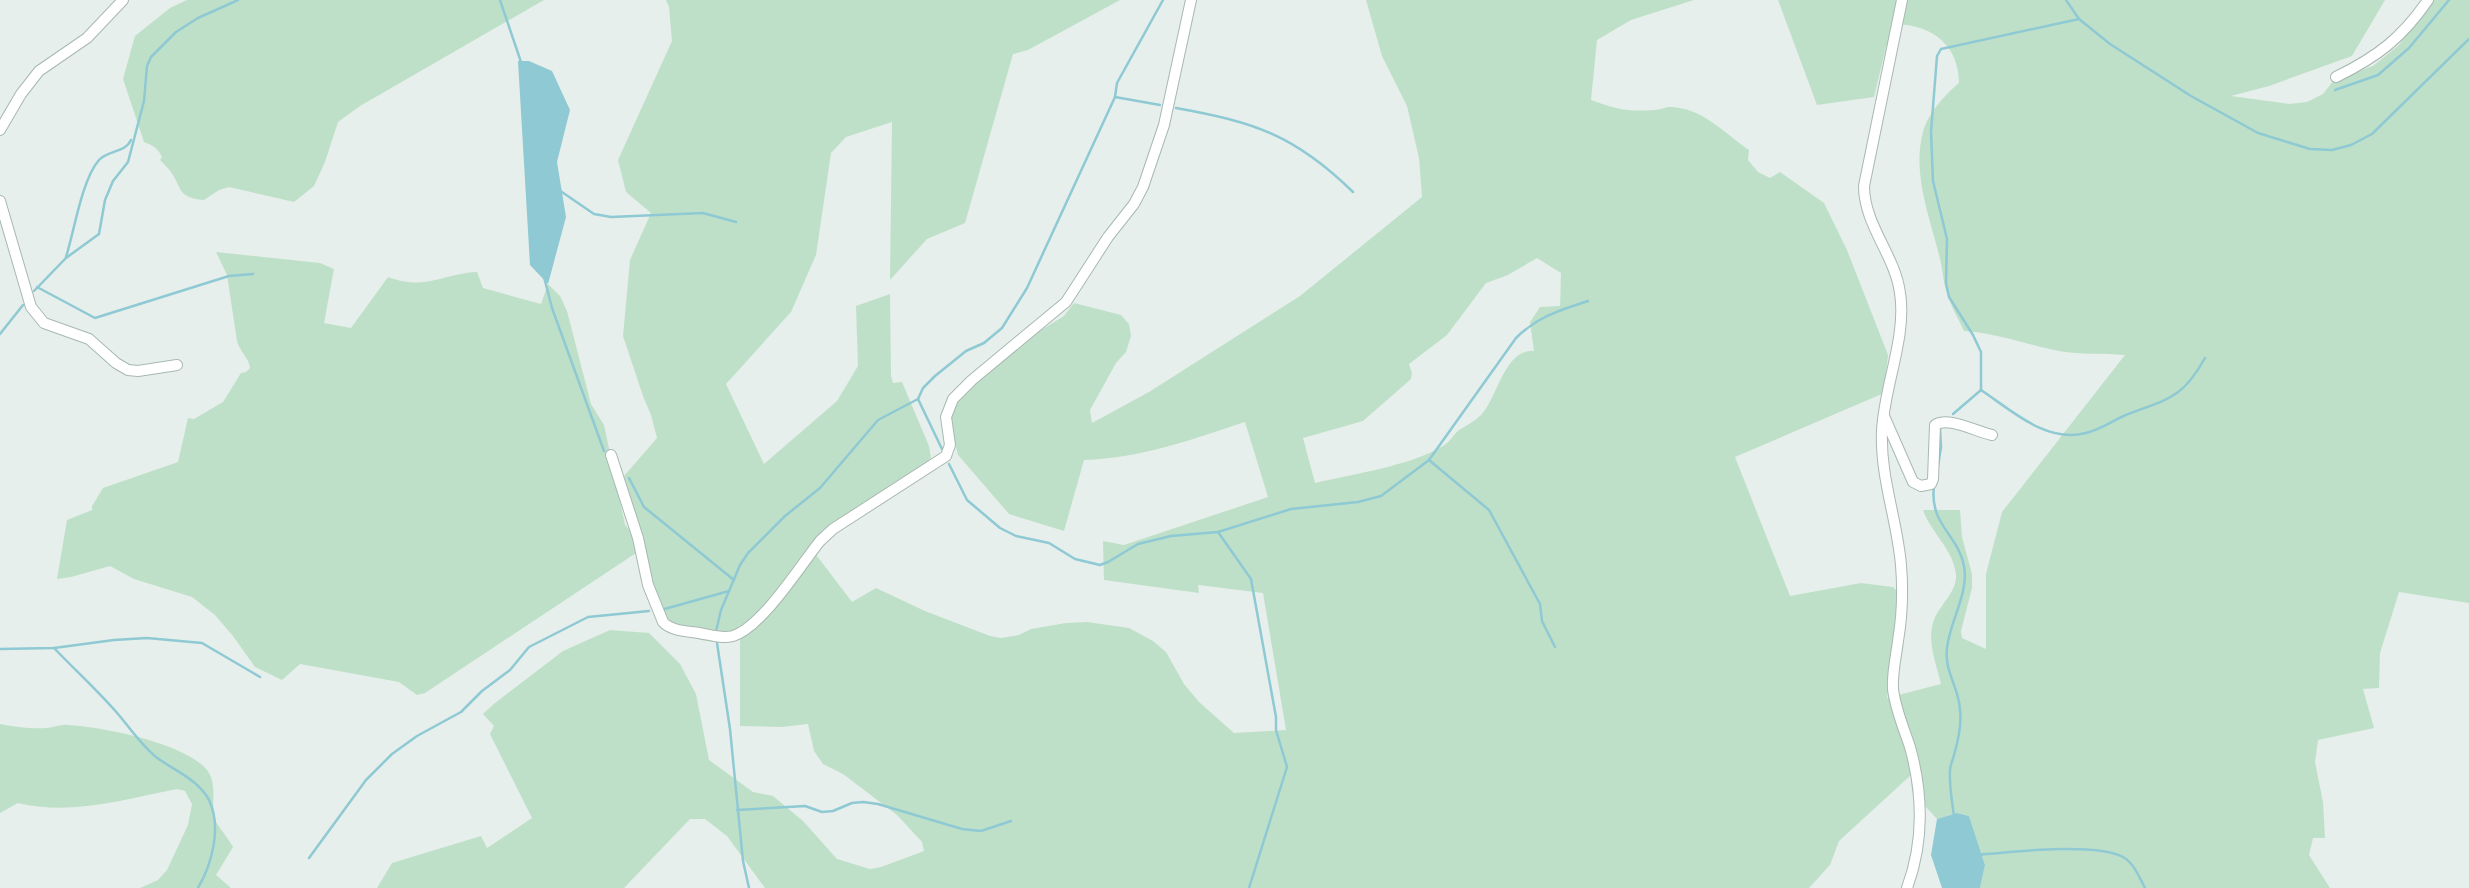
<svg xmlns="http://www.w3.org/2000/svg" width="2469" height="888" font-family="'IBM Plex Sans',sans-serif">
<rect width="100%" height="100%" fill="#e6efeb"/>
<g fill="#bfe0c8" fill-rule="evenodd">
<path d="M187,0H544L360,106L338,122L325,162L314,186L294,202L229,187L219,190L204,200C176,197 183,189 171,172C168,168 164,164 160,160L162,157C158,148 152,145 144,142L123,79L135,36L170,8Z"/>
<path d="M666,0H1120L1028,50L1013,54L965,223L927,239L890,280L892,122L846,137L831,153L816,255L791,312L726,384L764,464L837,401L858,366L856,306L890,294L891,376L893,383L902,382L929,446L931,458L895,491L843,524L814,548L817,556L852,602L876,588L925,611L990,636L1001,638L1019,635L1031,629L1066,623L1087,622L1129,628L1153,641L1166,652L1184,684L1199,702L1234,733L1286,730L1263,593L1198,585L1199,593L1104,580L1103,541L1124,545L1268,497L1245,422C1190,440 1142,458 1084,460L1064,531L1009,514L958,455L948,417L950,397L1015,346L1064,316L1074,303L1121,315L1129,324L1131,336L1126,352L1116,363L1090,410L1092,423L1149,392L1300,296L1422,197L1419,158L1407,106L1382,56L1366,0H1694L1631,20L1597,40L1591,100C1616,109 1627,112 1655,110C1660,110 1665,107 1669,107C1702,107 1724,133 1749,150L1748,160L1758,172L1770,178L1780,172L1824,203L1847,250L1888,355L1884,393L1735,457L1790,596L1861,583L1893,587L1898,592L1887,698L1941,684C1937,666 1927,642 1933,623C1937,607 1957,593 1956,575C1954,550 1931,533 1923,510H1960L1962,537L1972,574V588L1961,631L1962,638L1986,649V574L2002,512L2125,355C2104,353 2081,355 2059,351C2026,345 1998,333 1964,331C1959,320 1952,308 1948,296C1943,283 1943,269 1939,255C1929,215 1912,173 1923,132C1928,113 1945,95 1959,83C1959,46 1933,25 1896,24L1886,47L1874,97L1817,105L1778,0H2385L2352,56L2269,86L2231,96L2289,104L2307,102L2323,94L2334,80L2373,66L2399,45L2432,0H2469V603L2399,592L2380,653L2379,688L2363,689L2374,728L2318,740L2315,762L2323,802L2325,838H2313L2309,855L2330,888H1980L1985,865L1969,816L1957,813L1937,819L1912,792L1911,775L1839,841L1830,865L1809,888H765L727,836L705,819H690L624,888H377L392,863L481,836L487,848L532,818L490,734L494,726L483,714L495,703L563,651L610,630L649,633L680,664L696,694L709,760L753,792L773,796L803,821L837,859L870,869L881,867L924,851L922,842L897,815L843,774L823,764L814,751L808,724L781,727L740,726V639C709,646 695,639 667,628L663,618L624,476L657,438L651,415L643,396L623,336L630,260L651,213L626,192L618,160L672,41L669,7ZM1537,258L1561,273L1560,306L1540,307L1530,322L1534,351C1504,349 1498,397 1481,415C1475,421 1467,425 1459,430C1453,435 1450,442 1443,446C1410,466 1353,474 1315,483L1303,438L1363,421L1411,379L1412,373L1409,364L1447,335L1486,283L1508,275Z"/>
<path d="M216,252L320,263L334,269L324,323L351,328L388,277C426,291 441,274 477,272L483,288L541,304L548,284L560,296L567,311L591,404L604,425L625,525L632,533L636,553L425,693L417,695L399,682L300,664L282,680L255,667L233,636L215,615L192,597L134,579L110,566L71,577L57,579L67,520L92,510V506L103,488L178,462L188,418L194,419L223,402L241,373L246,372L250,368C249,358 240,352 237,341L227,275Z"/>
<path d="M0,724C14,727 31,729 46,728C53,728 61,724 68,725C103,727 185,743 207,770C219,785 209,810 216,822C221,830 228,838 233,847L216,875L231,888H140L158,880L167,870L188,825L192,804L185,791L177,789C125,799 71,816 18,803L0,813Z"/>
</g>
<g fill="#8ec9d4">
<path d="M518,61H529L552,71L570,110L557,162L566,217L548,284L530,265Z"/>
<path d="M1957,813L1969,816L1985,865L1980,888H1942L1931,855L1937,819Z"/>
</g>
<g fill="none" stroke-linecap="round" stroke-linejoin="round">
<g stroke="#8ec9d4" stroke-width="2.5">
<path d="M500,0L521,62"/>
<path d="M2066,0L2079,19L2110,44L2191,96L2258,133L2310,149L2332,150L2351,145L2372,134L2469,39"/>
<path d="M2335,90L2378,75L2409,48L2449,0"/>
<path d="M1115,97L1160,105"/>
<path d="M1176,108C1254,122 1295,135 1353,192"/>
<path d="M559,190L594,214L611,217L703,213L736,222"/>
<path d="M66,257C74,232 82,179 99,160C108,150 125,153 131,140"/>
<path d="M544,277L552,308L604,451"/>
<path d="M37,287L95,318L229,276L253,274"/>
<path d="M34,291L66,258L99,234L105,200L113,181L128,162L144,101L147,66L151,57L176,32L198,18L238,0"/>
<path d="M0,334L23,305"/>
<path d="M1981,390V352L1973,335L1949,297L1946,283L1947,239L1933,181L1931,132L1937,56L1941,49L2079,19"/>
<path d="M1981,390C2011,410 2047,444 2086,433C2103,429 2116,418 2131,413C2171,398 2183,397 2205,358"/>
<path d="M918,399L942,449"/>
<path d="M1953,414L1981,390"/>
<path d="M1429,460L1489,510L1540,604L1542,621L1555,647"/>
<path d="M949,464L967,500L1000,528L1016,536L1049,543L1075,559L1100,565L1108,562L1138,544L1171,536L1218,532L1291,509L1358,502L1381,496L1429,460L1516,338C1537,317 1560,310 1588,301"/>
<path d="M1938,466L1941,447L1940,429"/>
<path d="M629,478L644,507L734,580"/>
<path d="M1934,486C1929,525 1958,534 1964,566C1969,594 1950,620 1947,648C1944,672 1959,687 1960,710C1962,725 1958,741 1954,755C1953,760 1950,765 1950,770C1949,785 1952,801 1954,816"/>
<path d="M1218,532L1251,579L1276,717V730L1287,767L1249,888"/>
<path d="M661,610L729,591"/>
<path d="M716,631L721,610L740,565L748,553L785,516L820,488L878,420L918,399L923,388L935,376L966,351L984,343L1002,328L1027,288L1115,97L1117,83L1163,0"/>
<path d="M717,643L730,729L743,861L749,888"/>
<path d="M54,648C75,670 98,691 118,714C130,728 141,745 156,757C173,770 198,779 209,800C222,827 212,864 198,888"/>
<path d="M0,649L54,648L114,640L147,638L202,643L260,677"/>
<path d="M737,810L805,806L822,812L833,811L852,803L863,802L878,804L962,829L981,831L1011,821"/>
<path d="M1977,855C2010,852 2095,842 2123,857C2134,863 2139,877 2145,888"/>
<path d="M309,858L366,780L392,754L417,736L461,712L482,691L510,670L529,647L588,617L649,611"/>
</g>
<defs>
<g id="minor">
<path d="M1902,0L1864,186C1864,225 1895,255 1900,293C1907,337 1884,386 1882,431C1880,477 1897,519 1901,565C1903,589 1902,617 1898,641C1896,657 1892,673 1893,689C1895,708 1904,729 1910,747C1923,794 1924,842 1907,888"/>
<path d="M2336,77C2377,57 2402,38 2428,0"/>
<path d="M0,130L21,94L39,71L87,38L123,0"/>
<path d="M0,201L31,307L44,323L89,339L116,363L128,370L138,371L177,365"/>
<path d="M1884,416L1909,473L1913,482L1921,486L1931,484L1933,479L1935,425C1948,416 1977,432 1992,435"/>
<path d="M611,455L638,538L648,585L663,622C671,631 687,631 699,633C711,635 721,639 733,636C762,627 800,566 820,541L833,529L946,456L950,445L946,417L953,399L972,380L1066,302L1108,237L1134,204L1143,187L1164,125L1191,0"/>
</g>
</defs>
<use href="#minor" stroke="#a8b8b2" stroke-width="12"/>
<use href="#minor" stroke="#fff" stroke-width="10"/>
</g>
</svg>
